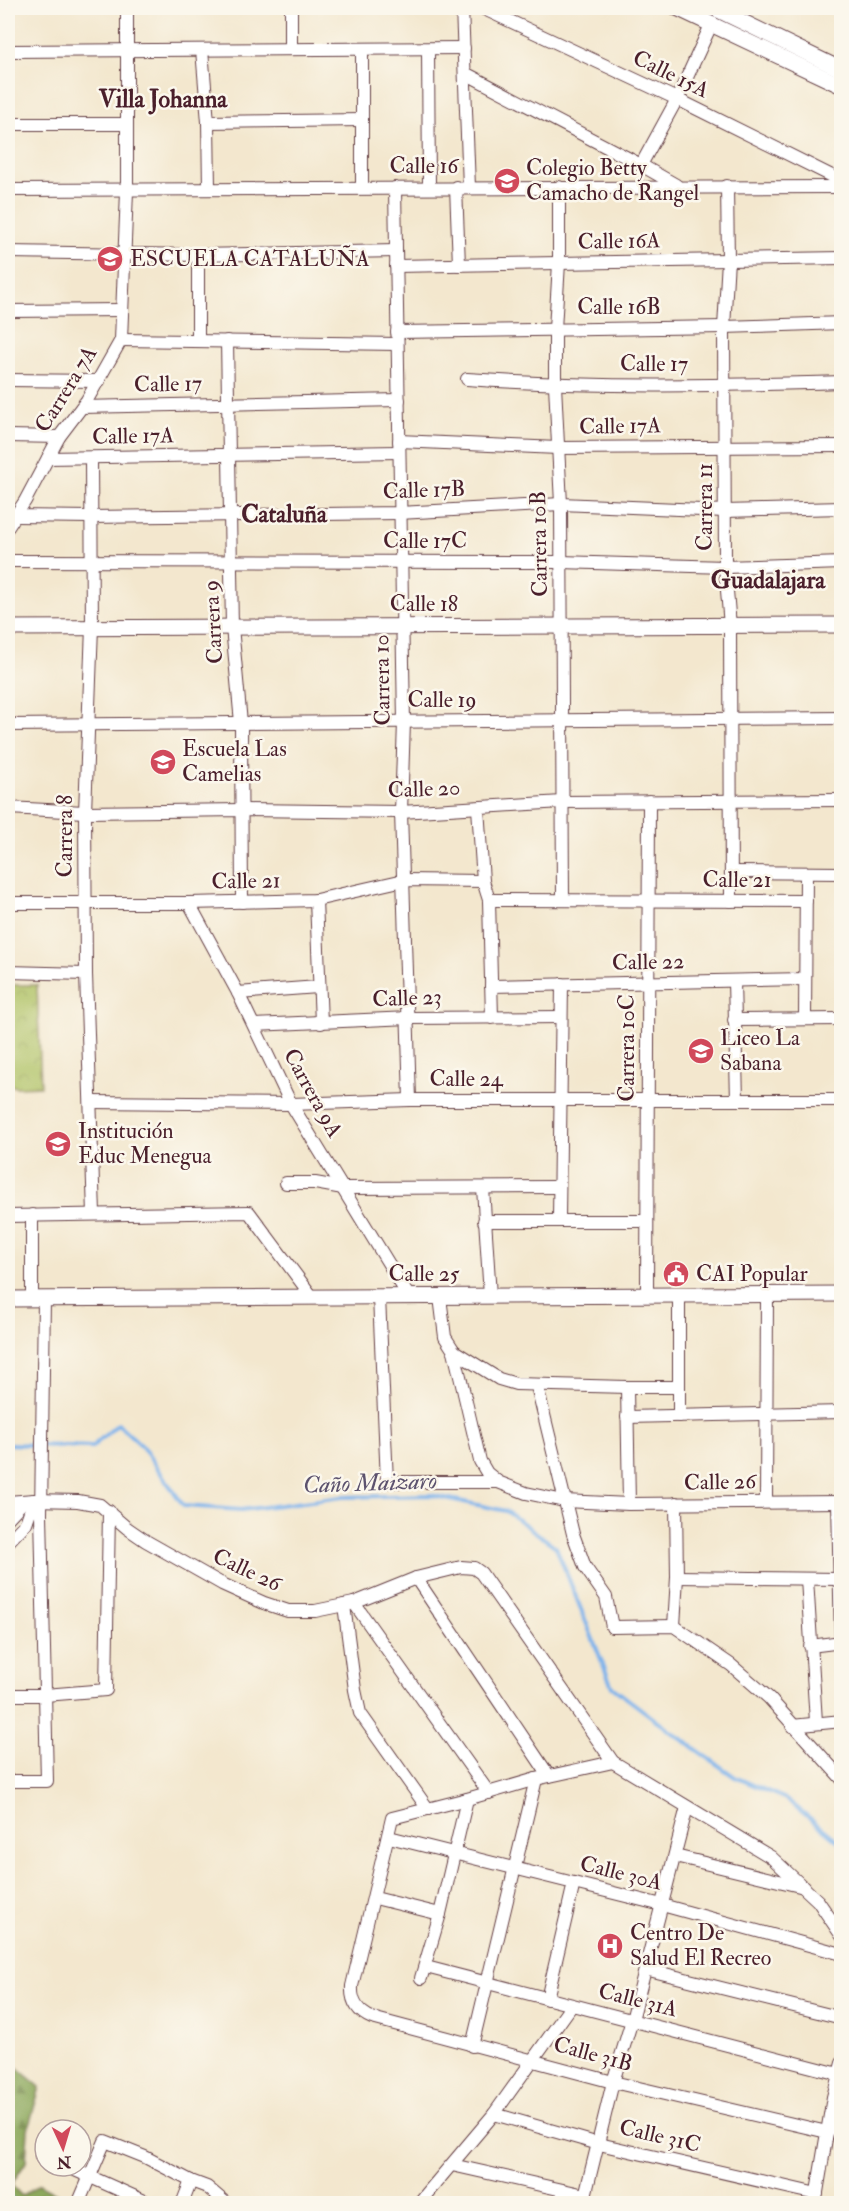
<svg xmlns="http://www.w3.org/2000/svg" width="849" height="2211" font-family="'IM FELL Double Pica',serif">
<defs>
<pattern id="forest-firs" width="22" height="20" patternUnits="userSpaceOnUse" patternTransform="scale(1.5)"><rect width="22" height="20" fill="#8ca85b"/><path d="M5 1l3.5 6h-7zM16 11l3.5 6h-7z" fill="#74884b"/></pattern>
<pattern id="park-crowns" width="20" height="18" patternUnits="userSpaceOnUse" patternTransform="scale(1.5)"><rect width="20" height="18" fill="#b0c266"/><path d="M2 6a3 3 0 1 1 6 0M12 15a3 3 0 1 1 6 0" fill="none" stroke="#99a659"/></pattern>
</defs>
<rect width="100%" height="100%" fill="#fbf7ec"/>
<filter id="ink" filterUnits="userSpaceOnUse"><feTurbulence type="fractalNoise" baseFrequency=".0167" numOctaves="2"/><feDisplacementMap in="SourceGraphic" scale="12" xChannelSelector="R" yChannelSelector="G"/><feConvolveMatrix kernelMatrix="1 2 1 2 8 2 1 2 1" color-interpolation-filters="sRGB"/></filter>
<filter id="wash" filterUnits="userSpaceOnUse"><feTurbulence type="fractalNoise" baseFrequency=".008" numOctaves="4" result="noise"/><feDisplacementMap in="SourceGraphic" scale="24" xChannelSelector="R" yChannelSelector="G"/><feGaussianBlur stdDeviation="1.35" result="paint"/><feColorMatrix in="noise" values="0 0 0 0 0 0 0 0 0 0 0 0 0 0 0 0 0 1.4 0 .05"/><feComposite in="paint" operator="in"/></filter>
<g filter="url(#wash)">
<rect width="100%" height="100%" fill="#f3e7ce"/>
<path fill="url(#forest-firs)" stroke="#6b6443" stroke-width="1.5" d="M8,2060L40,2087L28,2129L26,2162L11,2185L22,2196L39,2184L65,2198L63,2203H8Z"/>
<path fill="url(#park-crowns)" stroke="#7d7048" stroke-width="1.5" d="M8,985H37L41,1086L17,1087L8,1085Z"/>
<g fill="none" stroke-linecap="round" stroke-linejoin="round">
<g stroke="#7cb2eb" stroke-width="4">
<path d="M8,1444L92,1447L118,1424L141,1445L184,1506L241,1510L342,1497L431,1495L506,1511L556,1547L612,1687L673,1733L735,1777L786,1799L842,1844"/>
<path d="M8,2195L14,2204"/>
</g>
</g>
</g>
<g filter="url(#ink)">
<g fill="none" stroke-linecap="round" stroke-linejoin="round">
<defs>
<g id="minor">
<path d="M462,8L469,187"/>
<path d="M482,8L677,99L842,181"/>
<path d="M291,49V8"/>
<path d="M428,49L429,187"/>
<path d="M202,50L208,122L209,188"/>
<path d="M8,51L464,48"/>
<path d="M465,73L641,165L676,185"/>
<path d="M208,122L362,120"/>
<path d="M8,124H127"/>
<path d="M641,165L677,99L711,25"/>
<path d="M727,186L728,260L724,327L725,567L730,626L731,901"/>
<path d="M362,187V49"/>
<path d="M456,187L459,265"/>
<path d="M559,187V263L555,329V385L561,504L563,900"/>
<path d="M395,188L404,722L401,812L410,1100"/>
<path d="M8,190L842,187"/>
<path d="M8,252L198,255L396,251"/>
<path d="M396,266L842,258"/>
<path d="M8,311L121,310"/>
<path d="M397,332L724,327L842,323"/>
<path d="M121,340L397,344"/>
<path d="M198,341V255"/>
<path d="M227,341L232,627L241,723L242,902"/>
<path d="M467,379C592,388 716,386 842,382"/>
<path d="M8,380L99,381"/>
<path d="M82,407L399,400"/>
<path d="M8,436L59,437"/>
<path d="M399,441L558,448L842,446"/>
<path d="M48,458L399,452"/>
<path d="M91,458L92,627L85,812L86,974L94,1214"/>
<path d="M8,514L16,516L90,517L399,513L561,504L725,511L842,508"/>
<path d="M8,527L25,501L59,437L87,400L121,340L127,191V8"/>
<path d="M8,561L561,562L725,567L842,563"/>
<path d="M8,725L842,718"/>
<path d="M8,808L85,812L242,810L401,812L562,802L842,800"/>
<path d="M478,808L483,881L489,900L492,1018"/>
<path d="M731,872L842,873"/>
<path d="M316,900L321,1023"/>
<path d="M489,900L806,901"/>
<path d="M8,903H189L316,900L404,880L483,881"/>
<path d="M189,903L238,993L291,1104L409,1297"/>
<path d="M8,972L86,974"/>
<path d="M734,981L737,1100"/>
<path d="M491,986L805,979"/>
<path d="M238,993L318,987"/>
<path d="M805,1019L806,873"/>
<path d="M734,1020L842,1019"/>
<path d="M254,1025L409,1018L561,1017"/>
<path d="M91,1102L291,1104L410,1100H842"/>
<path d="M286,1183H315L343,1188L558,1187"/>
<path d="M483,1188L490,1296"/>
<path d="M32,1215V1299"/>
<path d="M8,1216L249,1212L313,1298"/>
<path d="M559,1220L562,984"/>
<path d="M484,1221H646"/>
<path d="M647,1295L649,801"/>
<path d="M379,1297L387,1482H498L526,1493L564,1501L629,1504L842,1502"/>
<path d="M440,1297L445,1337L454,1351L480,1461L487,1473L498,1482"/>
<path d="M454,1351L499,1379L516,1384L627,1387H678"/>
<path d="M537,1386L573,1534L585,1567L606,1597L612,1627L674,1626L731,1665L769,1698L842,1779"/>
<path d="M627,1387L629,1504"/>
<path d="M679,1416V1295"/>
<path d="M627,1417L842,1412"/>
<path d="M8,1502L34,1500L78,1501L100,1505L127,1528L146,1541L222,1584L264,1603L288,1611H315L354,1603L416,1578L461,1567L474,1568L481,1573L613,1762L771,1857L818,1901L842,1936"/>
<path d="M766,1502L767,1295"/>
<path d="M838,1502L841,1642"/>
<path d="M8,1518L23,1502"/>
<path d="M8,1542L26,1523L34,1500"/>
<path d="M677,1577L840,1579"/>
<path d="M416,1578L549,1776"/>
<path d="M807,1579L816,1722"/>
<path d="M354,1603L489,1793"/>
<path d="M344,1605L355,1690L360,1713L428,1809"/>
<path d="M674,1626L677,1577L676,1503"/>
<path d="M810,1646L842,1642"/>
<path d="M8,1695H45L106,1690L109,1511"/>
<path d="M792,1726L842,1721"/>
<path d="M613,1762L536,1779L467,1799L392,1818L352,1986C351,2002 358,2012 372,2018L613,2082L827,2132"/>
<path d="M8,1781H47L41,1514L44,1299"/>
<path d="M389,1837L662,1905L842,1954"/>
<path d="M675,1856L804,1887"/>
<path d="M375,1898L440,1914"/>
<path d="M426,1967L839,2074"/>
<path d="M645,1969L842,2018"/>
<path d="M421,1978L440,1914L467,1799"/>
<path d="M547,1999L574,1883"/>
<path d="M472,2046L536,1779"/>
<path d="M494,2114L599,2144L817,2194"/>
<path d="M41,2156L45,2158"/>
<path d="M452,2165L585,2195"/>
<path d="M66,2166L151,2204"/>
<path d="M78,2204L105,2141L145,2157L191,2181L207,2187L227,2204"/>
<path d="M182,2204L191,2181"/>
<path d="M418,2204L494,2114L572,2005"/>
<path d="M583,2204L613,2082L632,2020L687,1807"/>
<path d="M815,2204L833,2097L842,2063"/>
</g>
<g id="tertiary">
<path d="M677,8L842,86"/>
<path d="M714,8L842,70"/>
<path d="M8,628L842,625"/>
<path d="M8,1299L842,1294"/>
</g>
</defs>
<use href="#minor" stroke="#633d43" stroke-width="14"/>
<use href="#tertiary" stroke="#633d43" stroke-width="17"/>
<use href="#minor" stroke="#fff" stroke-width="12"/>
<use href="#tertiary" stroke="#fff" stroke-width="15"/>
</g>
</g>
<defs>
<symbol id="school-disc" viewBox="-11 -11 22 22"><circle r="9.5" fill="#d1495b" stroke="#fbf7ec"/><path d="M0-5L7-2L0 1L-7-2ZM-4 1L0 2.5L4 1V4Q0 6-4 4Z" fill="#fff"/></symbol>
<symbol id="civic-disc" viewBox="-11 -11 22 22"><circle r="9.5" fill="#d1495b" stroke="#fbf7ec"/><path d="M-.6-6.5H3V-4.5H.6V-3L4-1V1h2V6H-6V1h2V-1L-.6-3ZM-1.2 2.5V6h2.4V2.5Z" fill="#fff"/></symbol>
<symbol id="hospital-disc" viewBox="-11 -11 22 22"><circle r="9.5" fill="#d1495b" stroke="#fbf7ec"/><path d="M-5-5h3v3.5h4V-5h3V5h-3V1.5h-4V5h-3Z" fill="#fff"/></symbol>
</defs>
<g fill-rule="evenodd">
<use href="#school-disc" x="492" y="166" width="30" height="30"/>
<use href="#school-disc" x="95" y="244" width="30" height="30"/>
<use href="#school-disc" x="148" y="747" width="30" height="30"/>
<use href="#school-disc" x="686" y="1036" width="30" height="30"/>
<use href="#school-disc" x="43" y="1129" width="30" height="30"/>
<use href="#civic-disc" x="661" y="1259" width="30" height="30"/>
<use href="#hospital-disc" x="595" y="1931" width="30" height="30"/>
</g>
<g text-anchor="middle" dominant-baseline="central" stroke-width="5" stroke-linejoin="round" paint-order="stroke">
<g font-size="22" fill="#4a1f2b" stroke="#fbf7ec">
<text transform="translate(671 74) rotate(26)">Calle 15A</text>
<text x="424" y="166">Calle 16</text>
<text transform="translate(619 241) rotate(-1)">Calle 16A</text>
<text x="619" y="307">Calle 16B</text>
<text x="654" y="364">Calle 17</text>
<text transform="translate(168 384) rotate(-1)">Calle 17</text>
<text transform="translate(66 389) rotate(-58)">Carrera 7A</text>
<text transform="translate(620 426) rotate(-1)">Calle 17A</text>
<text transform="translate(133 436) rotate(-1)">Calle 17A</text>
<text transform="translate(424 490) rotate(-2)">Calle 17B</text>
<text transform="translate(705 507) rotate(-90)">Carrera 11</text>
<text x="425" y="541">Calle 17C</text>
<text transform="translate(539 544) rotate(-91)">Carrera 10B</text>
<text x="424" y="604">Calle 18</text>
<text transform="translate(213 622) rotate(-93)">Carrera 9</text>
<text transform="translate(382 680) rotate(-91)">Carrera 10</text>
<text x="442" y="700">Calle 19</text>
<text transform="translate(424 789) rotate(-2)">Calle 20</text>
<text transform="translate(65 836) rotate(-90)">Carrera 8</text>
<text x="737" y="880">Calle 21</text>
<text transform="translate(246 881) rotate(-1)">Calle 21</text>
<text transform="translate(648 962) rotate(-1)">Calle 22</text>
<text transform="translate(407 998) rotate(-2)">Calle 23</text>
<text transform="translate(627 1048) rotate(-90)">Carrera 10C</text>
<text x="466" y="1079">Calle 24</text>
<text transform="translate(313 1093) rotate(61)">Carrera 9A</text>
<text x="424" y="1274">Calle 25</text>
<text transform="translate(720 1482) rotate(-1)">Calle 26</text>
<text transform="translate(247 1570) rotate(25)">Calle 26</text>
<text transform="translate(621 1873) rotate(14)">Calle 30A</text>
<text transform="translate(638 2000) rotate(14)">Calle 31A</text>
<text transform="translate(593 2054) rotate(15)">Calle 31B</text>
<text transform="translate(660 2136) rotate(13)">Calle 31C</text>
</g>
<g font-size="22" fill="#4a1f2b" stroke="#fbf7ec" text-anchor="start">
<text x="526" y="168">Colegio Betty<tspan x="526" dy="25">Camacho de Rangel</tspan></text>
<text x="130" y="259">ESCUELA CATALUÑA</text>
<text x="182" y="749">Escuela Las<tspan x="182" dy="25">Camelias</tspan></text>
<text x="720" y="1038">Liceo La<tspan x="720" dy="25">Sabana</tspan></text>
<text x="78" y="1131">Institución<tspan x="78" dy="25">Educ Menegua</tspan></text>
<text x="696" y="1274">CAI Popular</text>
<text x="630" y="1933">Centro De<tspan x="630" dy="25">Salud El Recreo</tspan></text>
</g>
<g font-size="24" font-weight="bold" fill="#4a1f2b" stroke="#fbf7ec">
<text x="163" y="99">Villa Johanna</text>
<text x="284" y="514">Cataluña</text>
<text x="768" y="580">Guadalajara</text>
</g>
<g font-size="24" font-style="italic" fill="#5c526e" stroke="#fbf7ec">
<text transform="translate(370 1483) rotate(-2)">Caño Maizaro</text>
</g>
</g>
<rect width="849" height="2211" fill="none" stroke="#fbf7ec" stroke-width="30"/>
<g transform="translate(63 2148) rotate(176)"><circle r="28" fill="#fbf7ec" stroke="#b4a19f" stroke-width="1.5"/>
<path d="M0-4.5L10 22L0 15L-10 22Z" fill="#d1495b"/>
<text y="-9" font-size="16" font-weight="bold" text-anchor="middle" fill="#4a1f2b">N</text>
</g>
</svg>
